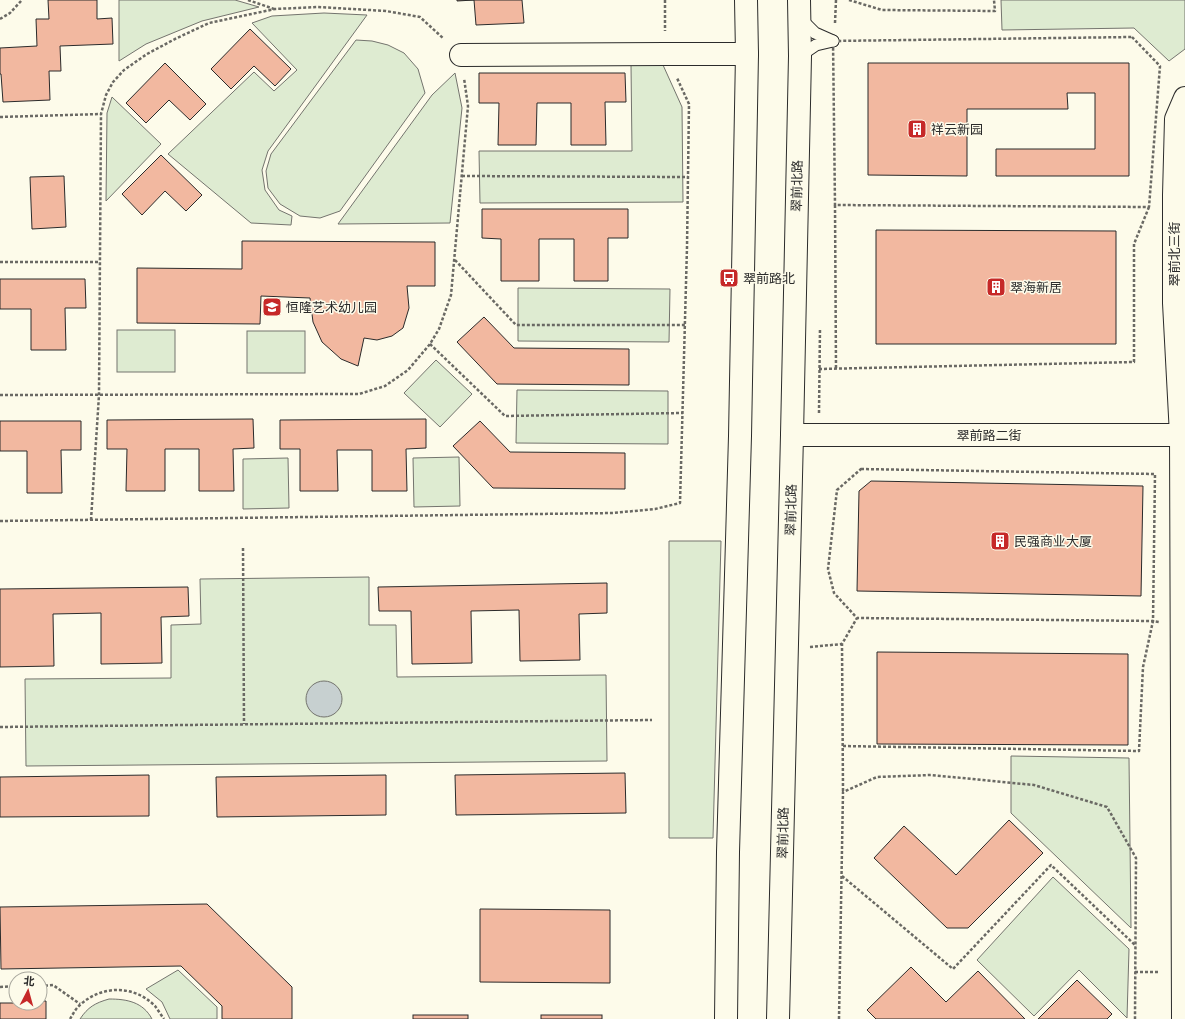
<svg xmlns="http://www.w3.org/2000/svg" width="1185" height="1019" font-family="'Fira Sans Condensed','Noto Sans SC',sans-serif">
<rect width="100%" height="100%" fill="#fdfbea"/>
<g fill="#deebd1" stroke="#74746e">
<path d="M119,0H235L259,7L202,21L146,44L119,61Z"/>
<path d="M1001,0H1185V49L1169,61L1134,28L1002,30Z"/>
<path d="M324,13L367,15L268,151L262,170L265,190L279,210L292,216L291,225L251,223L168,154L254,72L274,91L297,70L252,23L272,16Z"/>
<path d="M356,40L372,41L388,45L404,53L418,69L425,93L340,211L320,218L300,216L280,204L268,188L266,171L271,154Z"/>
<path d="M631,65H663L682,107L683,202L480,203L479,151H632Z"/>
<path d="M455,73L462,108L450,223L338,224L432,95Z"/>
<path d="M112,97L161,144L106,201L107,113Z"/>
<path d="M518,288L670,289L669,342L518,341Z"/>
<rect x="117" y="330" width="58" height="42"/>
<rect x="247" y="331" width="58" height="42"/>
<path d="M436,360L472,394L440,427L404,393Z"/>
<path d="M517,390L668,391V444L516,443Z"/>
<path d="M459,457L460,506L414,507L413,458Z"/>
<path d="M288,458L289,508L243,509V459Z"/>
<path d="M669,541H721L713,838H669Z"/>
<path d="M369,577V625H396L397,677L606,675L607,761L26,766L25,679L171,678V625L201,624L200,579Z"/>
<path d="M1011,756L1129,758L1131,928L1011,813Z"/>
<path d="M1053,877L1129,949L1127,1018L1079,970L1034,1016L977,960Z"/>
<path d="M178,970L217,1007V1019H170L162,1002L146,989Z"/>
<path d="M109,999C127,999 143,1002 152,1019H80C88,1007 95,1003 109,999Z"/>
</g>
<circle fill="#c7d0d0" stroke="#74746e" cx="324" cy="699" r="18"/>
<g fill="#f2b8a0" stroke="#2b2b2b">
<path d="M48,0H97V19L112,18L113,44L60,46L61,71H49L50,100L3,102L1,74H0V48L37,46L36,19H49Z"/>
<path d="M457,0H522L524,23L476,25L474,0L457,1Z"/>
<path d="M250,29L291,69L275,86L254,66L231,89L211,69Z"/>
<path d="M165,63L206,104L190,120L169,100L146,123L126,103Z"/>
<path d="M868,63H1129V176H996V149H1095V93H1067L1068,109H967V176L868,175Z"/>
<path d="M479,73H625L626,102H605L606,145H571V103H537L536,145H498L499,103H479Z"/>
<path d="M161,155L202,195L186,211L165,191L142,215L122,194Z"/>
<path d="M64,176L66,227L32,229L30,177Z"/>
<path d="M482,209H628V238H608V281H574V239H539V281H501V239L482,238Z"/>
<path d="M876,230L1116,231V344H876Z"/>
<path d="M242,241L435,242V286H407L409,308L403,328L392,336L377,340L364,338L358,366L341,359L322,342L313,322L310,298L261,296L260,324L137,323V268L242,269Z"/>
<path d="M0,279H85L86,308H65L66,350H31V309H0Z"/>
<path d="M484,317L514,348L629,349V385L497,384L457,342Z"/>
<path d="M253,419L254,448L233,449L234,491H199V449H165V491H126L127,449H107V420Z"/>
<path d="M426,419V448L406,449L407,491H372V450H337L338,491H300V449H280V420Z"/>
<path d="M0,421H81V450H61L62,493H27V451H0Z"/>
<path d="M480,421L510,452L625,453V489L493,488L453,446Z"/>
<path d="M871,481L1143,486L1141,596L857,591L859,491Z"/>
<path d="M607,583V613L579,614L580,660L520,661L519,610L471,611L472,663L412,664L411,611H379L378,587Z"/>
<path d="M188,587L189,616L161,617L162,663L101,664V613L53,614L54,666L0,667V589Z"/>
<path d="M877,652L1128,654V745L877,744Z"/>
<path d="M625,773L626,813L456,815L455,775Z"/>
<path d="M149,775V816L0,817V777Z"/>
<path d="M386,775V815L217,817L216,777Z"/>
<path d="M1009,820L1043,853L968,928H947L874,858L904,826L956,875Z"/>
<path d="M207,904L292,987V1019H222V1006L181,966L1,969L0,907Z"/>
<path d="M480,909L610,910V983L480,982Z"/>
<path d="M911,967L946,1002L978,971L1025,1019H876L867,1010Z"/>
<path d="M1077,980L1112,1014L1107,1019H1038Z"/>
<path d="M40,1001H46V1019H0V1003H40Z"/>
<rect x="413" y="1015" width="55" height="4"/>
<rect x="541" y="1015" width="61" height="4"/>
</g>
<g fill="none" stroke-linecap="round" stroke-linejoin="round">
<defs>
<g id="lane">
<path d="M800,18L815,33L833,41"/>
<path d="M800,56L816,45L833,41"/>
</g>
<g id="street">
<path d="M461,55L666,54H747"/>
<path d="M792,435H1185"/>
<path d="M1183,1019L1181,435L1174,303V195L1176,119L1185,98"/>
</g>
<g id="secondary">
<path d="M726,1019L728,852L740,436L747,54L746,0"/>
<path d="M778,1019L792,435L800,56L799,0"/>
</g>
</defs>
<use href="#lane" stroke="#2b2b2b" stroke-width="13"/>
<use href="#street" stroke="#2b2b2b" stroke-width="24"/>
<use href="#secondary" stroke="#2b2b2b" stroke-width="24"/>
<g stroke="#6a6964" stroke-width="2.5" stroke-dasharray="3 2" stroke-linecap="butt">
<path d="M248,0L274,9"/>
<path d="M665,0V31"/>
<path d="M849,0L882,10L995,11L994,0"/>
<path d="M0,19L10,13L22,0"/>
<path d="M835,23L836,0"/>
<path d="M1132,37L1160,66L1149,207L835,205L833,41Z"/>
<path d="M0,117L101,114"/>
<path d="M462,176L688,177"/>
<path d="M835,205L836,369"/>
<path d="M455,260L516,325H685"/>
<path d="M0,262H100"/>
<path d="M430,344L505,416L683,413"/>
<path d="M819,369L1134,362V244L1149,207"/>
<path d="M0,395L359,394L385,386L408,370L430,344L439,329L451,295L468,106L464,78"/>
<path d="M819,413L820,328"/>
<path d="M861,469L1155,474L1153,621L857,618L834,593L828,569L837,490Z"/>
<path d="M91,520L99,395L101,114L106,95L113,82L124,70L147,54L175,39L209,23L275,9L318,7L386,11L420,17L444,39"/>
<path d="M0,521L613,513L655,509L680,503L687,247L689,104L677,78"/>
<path d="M243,548L244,724"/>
<path d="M810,647L842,644"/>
<path d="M0,727L652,720"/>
<path d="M843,746L1139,751L1143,667L1153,621L1159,622"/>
<path d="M843,791L842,644L857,618"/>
<path d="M842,876L953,969L1051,865L1136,946"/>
<path d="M1135,972H1159"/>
<path d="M40,986L53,985L80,1004"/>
<path d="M0,987L16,986"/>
<path d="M70,1019C73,1014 76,1008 81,1004C103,985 134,985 155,1006C158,1010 161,1015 164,1019"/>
<path d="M839,1019L843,792L877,777L931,775L1034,785L1107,807L1136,858L1135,1019"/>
</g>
<use href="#lane" stroke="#fdfbea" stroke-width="11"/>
<use href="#street" stroke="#fdfbea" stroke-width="22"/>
<use href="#secondary" stroke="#fdfbea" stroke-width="22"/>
</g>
<defs>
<symbol id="building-square" viewBox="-11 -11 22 22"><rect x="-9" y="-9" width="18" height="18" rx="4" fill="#c62828" stroke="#fdfbea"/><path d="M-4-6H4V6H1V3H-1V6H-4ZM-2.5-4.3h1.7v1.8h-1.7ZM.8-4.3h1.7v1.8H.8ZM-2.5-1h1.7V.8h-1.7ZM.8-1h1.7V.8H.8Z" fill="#fff"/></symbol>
<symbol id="bus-square" viewBox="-11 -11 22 22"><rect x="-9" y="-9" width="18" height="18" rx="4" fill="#c62828" stroke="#fdfbea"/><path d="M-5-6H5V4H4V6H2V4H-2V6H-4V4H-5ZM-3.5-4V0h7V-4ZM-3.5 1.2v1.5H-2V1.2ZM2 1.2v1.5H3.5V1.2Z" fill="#fff"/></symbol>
<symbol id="school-square" viewBox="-11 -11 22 22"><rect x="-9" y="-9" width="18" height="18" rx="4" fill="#c62828" stroke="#fdfbea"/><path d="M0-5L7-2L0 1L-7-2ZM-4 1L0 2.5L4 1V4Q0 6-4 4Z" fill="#fff"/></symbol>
</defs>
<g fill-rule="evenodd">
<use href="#building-square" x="906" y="118" width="22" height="22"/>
<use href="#bus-square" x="718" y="267" width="22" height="22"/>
<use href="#building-square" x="985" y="276" width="22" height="22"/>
<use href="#school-square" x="261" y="296" width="22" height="22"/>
<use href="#building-square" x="989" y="530" width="22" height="22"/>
</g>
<g text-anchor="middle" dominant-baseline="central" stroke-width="3" stroke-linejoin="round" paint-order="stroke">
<g font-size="13" fill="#2b2b2b" stroke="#fdfbea" text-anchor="start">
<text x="931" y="129">祥云新园</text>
<text x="743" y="278">翠前路北</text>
<text x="1010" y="287">翠海新居</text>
<text x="286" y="307">恒隆艺术幼儿园</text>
<text x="1014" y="541">民强商业大厦</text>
</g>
<g font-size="13" fill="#2b2b2b" stroke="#fdfbea">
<text transform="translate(797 186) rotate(-89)">翠前北路</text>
<text transform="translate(1174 254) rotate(-90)">翠前北三街</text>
<text x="989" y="435">翠前路二街</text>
<text transform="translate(791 510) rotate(-89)">翠前北路</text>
<text transform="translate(783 833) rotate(-89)">翠前北路</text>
</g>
</g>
<g transform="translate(28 991) rotate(6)"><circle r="19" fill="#fdfbea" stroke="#a9a89e"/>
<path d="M0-3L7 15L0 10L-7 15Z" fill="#c62828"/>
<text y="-6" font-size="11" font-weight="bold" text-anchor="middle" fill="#2b2b2b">北</text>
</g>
</svg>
